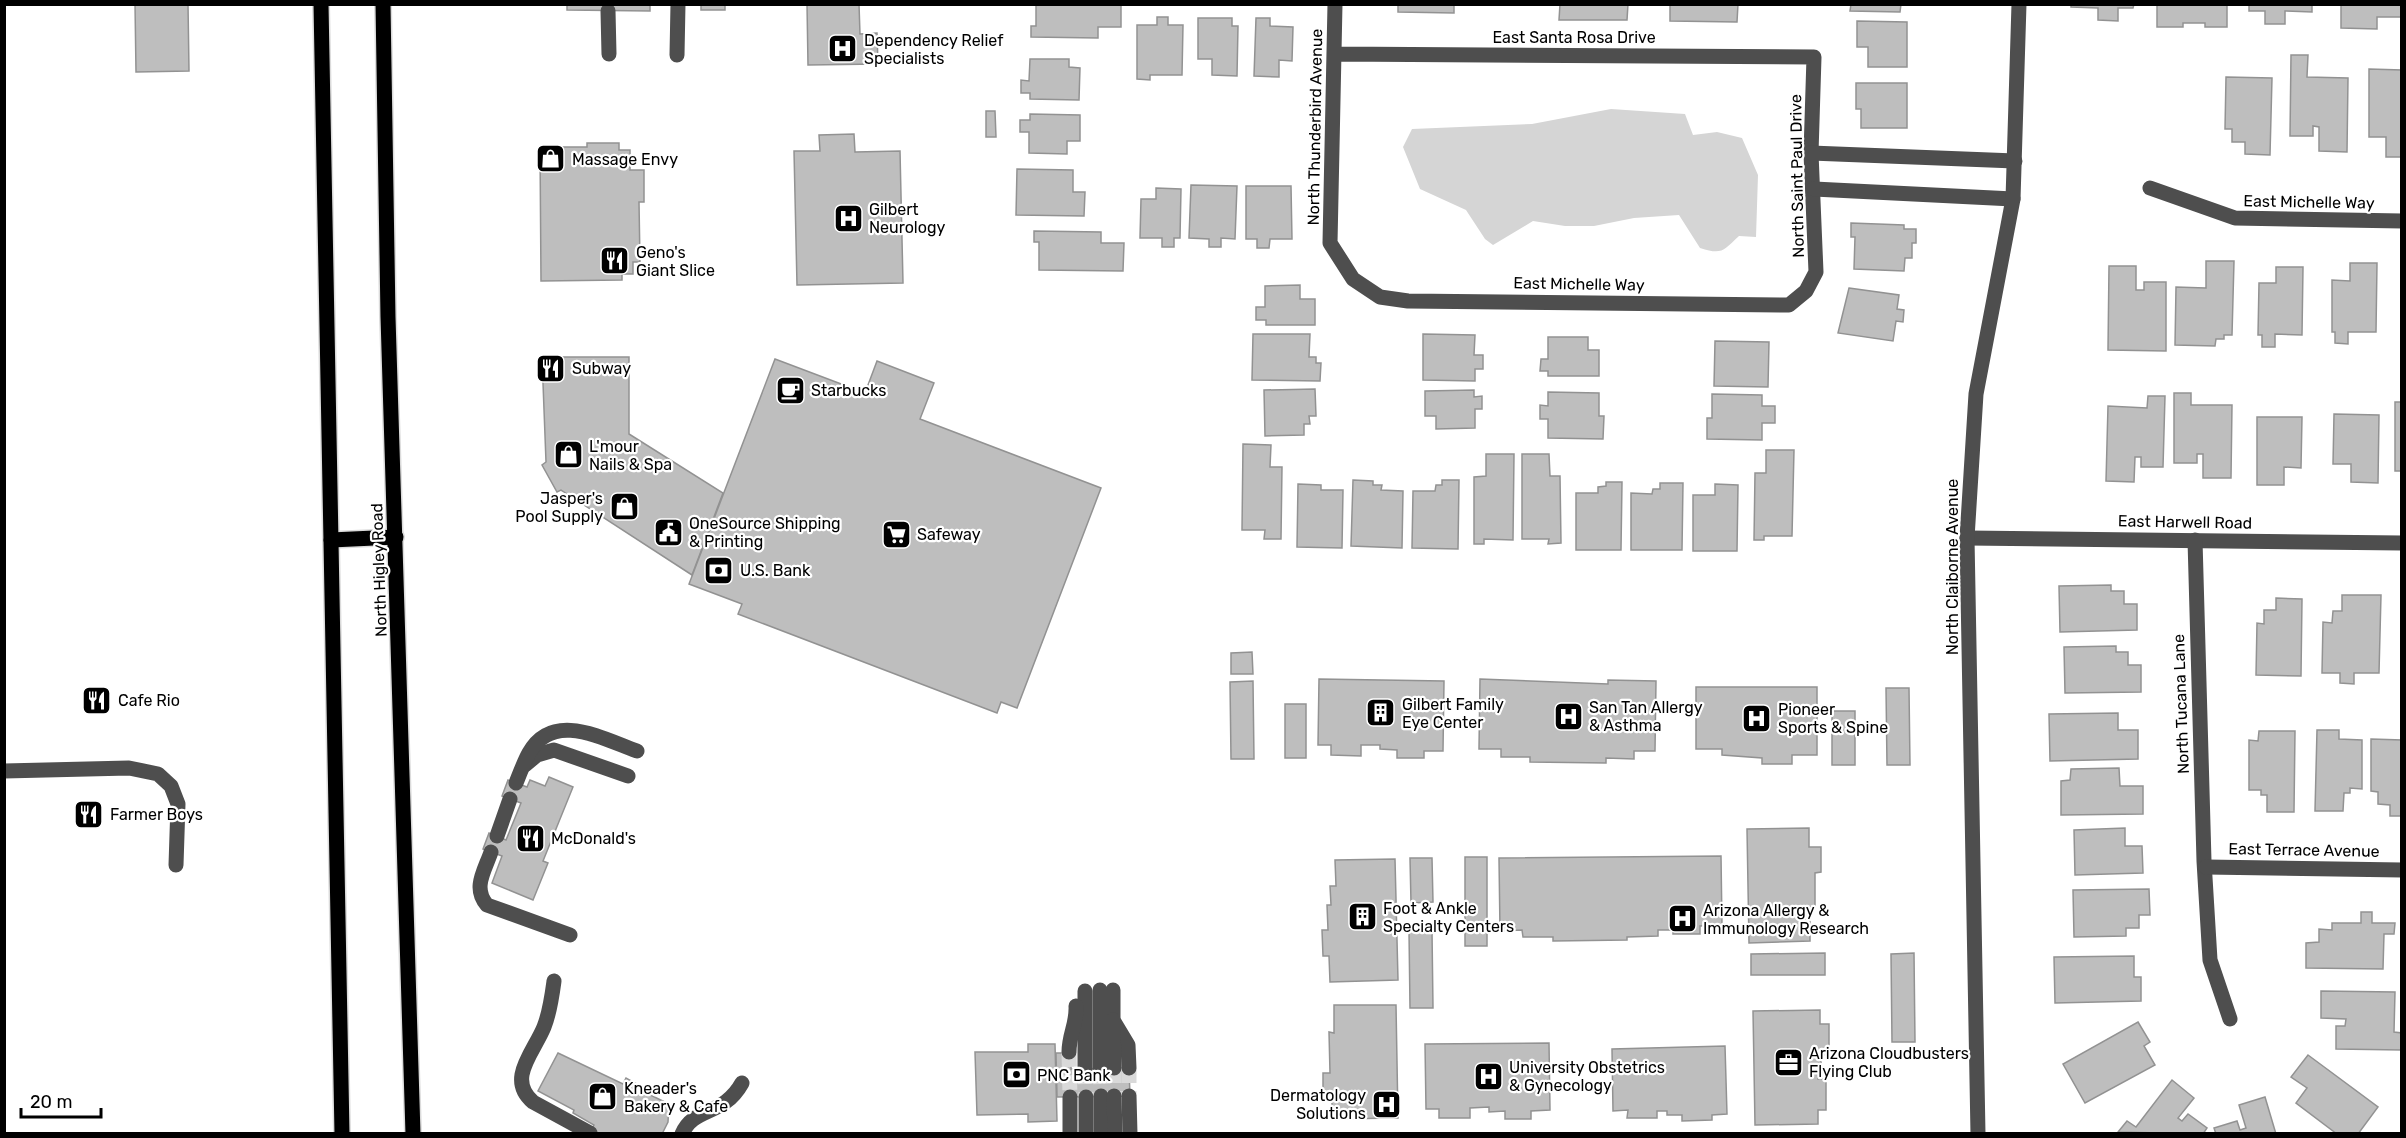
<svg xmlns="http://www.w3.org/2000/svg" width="2406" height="1138" font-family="Rubik,sans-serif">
<rect width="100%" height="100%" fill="#fff"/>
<path fill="#d5d5d5" d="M1611,109L1685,114L1693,135L1717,132L1742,138L1758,175L1756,237L1739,236C1723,251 1722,255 1700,248L1679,215L1634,218L1594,226H1565L1533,221L1493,245L1485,239L1466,210L1420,189L1403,147L1412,129L1532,124Z"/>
<g fill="#bebebe" stroke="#929292" stroke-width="1.5">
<path d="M135,4H188L189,71L136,72Z"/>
<path d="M567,4H650V11L567,10Z"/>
<rect x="701" y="4" width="24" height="6"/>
<path d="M807,4H859L860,34L877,33L878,64L808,65Z"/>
<path d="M1036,4H1121V27H1098V38L1031,37V26H1036Z"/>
<path d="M1398,4H1454V13L1398,12Z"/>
<path d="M1560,4H1628L1627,20H1559Z"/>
<path d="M1670,4H1738L1737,22L1670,21Z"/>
<path d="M1851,4H1901L1900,12L1850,11Z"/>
<path d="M2071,4H2134L2133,8H2118V21L2098,20V8L2071,7Z"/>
<path d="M2157,4H2227V27H2205V23H2183V27H2157Z"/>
<path d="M2249,4H2312V12L2285,11V24H2265V11H2249Z"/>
<path d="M2341,4H2402V17H2377V29L2341,28Z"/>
<path d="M1157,17H1168V25H1183L1182,75H1150V80L1137,79V25H1157Z"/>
<path d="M1198,18H1232V26H1238L1237,76L1212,75V59H1198Z"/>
<path d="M1256,18H1270V26L1293,27L1292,61L1279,60V77L1254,76Z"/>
<path d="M1857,21L1907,22V67H1868V47H1857Z"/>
<path d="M2291,55H2308L2307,77L2348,78L2347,152L2319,151V127L2313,126V136H2290Z"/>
<path d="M1030,59H1069V67L1080,68L1079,100L1030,99V93H1021V80L1029,81Z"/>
<path d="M2369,69L2402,70V157H2386V137H2369Z"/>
<path d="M2226,77L2272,78L2270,155L2245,154V142H2232V129H2225Z"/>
<path d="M1856,83H1907V128H1861V109H1856Z"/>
<path d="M986,111H995L996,137H986Z"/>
<path d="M1030,114L1080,115V141H1067V154L1029,153V132H1020V120H1030Z"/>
<path d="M854,134L855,152L900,151L903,283L797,285L794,151H820L819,135Z"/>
<path d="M587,143H619V150H630V170H644V202H639L640,262H633V274H622V280L541,281L540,147H587Z"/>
<path d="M1017,169L1073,170V192H1085L1084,216L1016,215Z"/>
<path d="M1191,185L1237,186L1235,239L1221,238V247H1209V239L1189,238Z"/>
<path d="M1246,186H1291L1292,239H1270L1269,248H1257V239H1246Z"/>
<path d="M1156,188L1181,189L1180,238H1174V247H1162V238H1140L1141,199H1156Z"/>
<path d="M1851,223L1904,225V229H1916V243H1912V258H1905L1904,271L1854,269L1855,237H1851Z"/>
<path d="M1034,231L1101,232V243H1124L1123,271L1039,270V242H1034Z"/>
<path d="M2206,261H2234L2232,335H2224V339H2216L2215,346L2175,345L2176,287L2206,288Z"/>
<path d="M2350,263H2377L2376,332H2348V344L2335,343V332H2332V280L2350,281Z"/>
<path d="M2109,266H2136V290H2144V282H2166V351L2108,350Z"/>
<path d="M2276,267H2303L2302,335L2275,334V347H2262V335H2258L2259,283H2276Z"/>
<path d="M1300,285V299H1315V325H1266V320H1256V307H1265V286Z"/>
<path d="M1849,288L1899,295L1897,309L1904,310L1903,322L1896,321L1893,341L1838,333Z"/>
<path d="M1253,334H1310L1309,357H1316V363H1321L1320,381L1252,380Z"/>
<path d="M1423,334L1475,335L1474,355H1483V369H1475V381L1423,380Z"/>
<path d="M1548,337H1588V350H1599V376H1548V371H1540L1541,359H1548Z"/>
<path d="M1715,341L1769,342L1768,387L1714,386Z"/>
<path d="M542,357H629V434L723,493L692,575L561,490L557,492L542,465L546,462Z"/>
<path d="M775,359L865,393L877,361L934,383L920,419L1101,488L1017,708L1001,702L997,713L738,614L742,604L689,584Z"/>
<path d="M1315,389L1316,416H1309L1310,424H1304V435L1265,436L1264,390Z"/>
<path d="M1474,390V397L1482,396V409H1475V428L1436,429V416H1425V391Z"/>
<path d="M1548,392L1599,393V416H1604L1603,439L1548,438V419H1540V405L1548,406Z"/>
<path d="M2174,393H2191V405H2232L2231,478H2203V454H2197V463H2174Z"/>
<path d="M1712,394L1762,395V406H1775V423H1762V440L1707,439V418H1712Z"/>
<path d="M2148,396H2165L2163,467H2141V457H2135L2134,482L2106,481L2108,406L2147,408Z"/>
<rect x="2395" y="402" width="7" height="69"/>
<path d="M2334,414L2379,415L2378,483L2351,482V464H2333Z"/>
<path d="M2257,417H2302L2301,468L2284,467V485H2257Z"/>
<path d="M1243,444L1271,445L1270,467H1282L1281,539H1264L1265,530H1242Z"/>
<path d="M1766,450H1794L1792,536H1764V540H1754L1755,473H1766Z"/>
<path d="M1486,454H1514L1513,540L1484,539V544H1474V477L1486,476Z"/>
<path d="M1522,454H1549L1550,476H1560L1561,543L1548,544L1549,539H1522Z"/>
<path d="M1353,480L1373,481V485H1382L1381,490L1403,491L1402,548L1351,546Z"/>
<path d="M1442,480H1459L1458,549L1412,548L1413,491H1435L1436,485H1442Z"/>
<path d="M1606,482H1622L1621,550H1576V493H1598V487L1606,486Z"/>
<path d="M1660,483H1683L1682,550H1631V493L1652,494L1653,489H1660Z"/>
<path d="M1298,484L1321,485V490H1343L1342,548L1297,547Z"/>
<path d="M1715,484L1738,485L1737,551H1693V495H1715Z"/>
<path d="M2111,585V591H2124V604H2137V630L2060,632L2059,586Z"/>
<path d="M2342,595H2381L2379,673H2354V684L2340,683V673H2322L2323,622L2332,623L2333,611H2342Z"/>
<path d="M2276,598L2302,599L2301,676L2256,675L2257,623L2264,624V610H2276Z"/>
<path d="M2116,646V652H2128V665H2141V692L2065,693L2064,647Z"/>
<path d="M1252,652L1253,674H1231V653Z"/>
<path d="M1319,679L1444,681L1443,751H1424V758H1397V750L1380,749V745H1361V756L1331,755V745H1318Z"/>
<path d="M1480,679L1608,684V680L1656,681L1655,751H1634V759L1606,758V763L1530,762V757H1501V749H1479Z"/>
<path d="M1253,681L1254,759H1231L1230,682Z"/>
<path d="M1696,687H1817V755H1792V764H1762V758L1722,755V749H1696Z"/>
<path d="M1886,688H1909L1910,765H1887Z"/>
<rect x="1285" y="704" width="21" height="54"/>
<rect x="1832" y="711" width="23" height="54"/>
<path d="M2118,713V730H2138V759L2050,761L2049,714Z"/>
<path d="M2317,730H2339V739L2362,740V789L2350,788V793H2344L2343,811H2315Z"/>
<path d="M2259,731H2295L2294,812H2267V795H2261V790H2249V740L2258,741Z"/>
<path d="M2371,739L2402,740V816H2390V805L2378,804V792L2371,791Z"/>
<path d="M2119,768L2120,786H2143V814L2061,815V781L2070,780L2071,769Z"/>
<path d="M549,777L573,787L543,861L548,863L533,900L492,883L502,856L483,849L489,833L506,840L521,803L502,796L508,780L527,787L530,780L545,786Z"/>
<path d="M1809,828V847H1821V872L1815,873V907H1810V941L1749,943L1747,829Z"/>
<path d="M2125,828V846H2142L2143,873L2075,875L2074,830Z"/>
<path d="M1721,856L1722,925L1700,926V934H1673V930H1658V936L1627,937V940L1553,941V937H1523L1522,930L1500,931L1499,858Z"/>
<rect x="1465" y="857" width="22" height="89"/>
<path d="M1410,858H1432L1433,902L1411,903Z"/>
<path d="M1395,859L1398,980L1330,982L1329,956H1323L1322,930H1328L1327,905H1331L1330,886H1336L1335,860Z"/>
<path d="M2149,889L2150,915H2139V928H2126V936L2074,937L2073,890Z"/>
<path d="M2361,912H2372V923H2395L2394,934H2384L2383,969L2306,968V943L2319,942V929L2332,930V923H2361Z"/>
<path d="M1409,931H1432L1433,1008H1410Z"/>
<path d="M1825,953V975H1751V954Z"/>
<path d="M1914,953L1915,1042H1892L1891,954Z"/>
<path d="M2134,956V977H2141V1001L2055,1003L2054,957Z"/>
<path d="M2321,991L2395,992L2394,1032L2402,1033V1050L2336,1049V1026H2345L2346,1019L2321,1018Z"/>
<path d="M1334,1005H1396L1398,1118L1332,1119V1100H1323V1073H1330L1329,1032L1334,1033Z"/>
<path d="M1820,1010V1024H1829V1055H1821V1070H1817L1818,1079H1826V1110H1818V1124L1755,1125L1753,1011Z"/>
<path d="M2138,1022L2150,1042L2144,1046L2155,1065L2085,1103L2063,1064Z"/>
<path d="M1549,1043L1550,1110L1531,1111V1119H1505V1111L1489,1112V1107L1470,1108V1118H1439V1109H1426L1425,1044Z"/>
<path d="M1028,1044H1055L1057,1121L1028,1122V1114L977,1115L975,1052H1028Z"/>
<path d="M1725,1046L1727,1114L1712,1115V1120L1682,1121V1115H1667V1111H1657V1118H1627L1628,1110L1613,1111L1612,1049Z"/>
<path d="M558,1053L623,1084L626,1078L644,1088L642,1091L669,1104L668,1122L662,1134H590L594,1125L573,1113L574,1110L538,1091Z"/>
<path d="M1056,1053H1071V1069L1129,1068L1130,1096L1057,1097Z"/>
<path d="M2308,1055L2378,1107L2358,1134H2337L2296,1103L2307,1088L2291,1077Z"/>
<path d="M2172,1080L2194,1098L2178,1118L2182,1121L2188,1114L2207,1128L2203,1134L2118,1132L2127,1121L2136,1127Z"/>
<path d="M2265,1097L2276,1134H2216L2214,1128L2237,1121L2240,1130L2246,1128L2239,1105Z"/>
</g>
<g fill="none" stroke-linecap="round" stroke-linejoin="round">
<g stroke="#d9d9d9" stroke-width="15" stroke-dasharray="15 8" stroke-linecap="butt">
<path d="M1069,1052L1070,1097"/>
<path d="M1114,1068V1096"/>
<path d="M1129,1068V1096"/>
<path d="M1085,1069L1086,1097"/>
<path d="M1100,1069L1101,1096"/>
</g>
<defs>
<g id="major">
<path d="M321,4L342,1134"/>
<path d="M383,4L388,317L413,1134"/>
<path d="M331,540L396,537"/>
</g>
</defs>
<use href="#major" stroke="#dbdbdb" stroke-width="18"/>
<g stroke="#4e4e4e" stroke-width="15">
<path d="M608,11L609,54"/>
<path d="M1334,54L1814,57L1811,153L1816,272L1806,291L1789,305L1408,301L1380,297L1353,279L1330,243L1335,4"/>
<path d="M677,55L678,4"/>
<path d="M1811,153L2015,161"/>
<path d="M2150,188L2235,218L2402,221"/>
<path d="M1814,189L2013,199"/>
<path d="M1967,538L2402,543"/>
<path d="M2195,540L2204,861L2210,960L2230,1019"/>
<path d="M525,765L537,755L554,750L628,776"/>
<path d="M4,771L129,768L158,774L171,786L178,804L176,865"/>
<path d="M516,783C520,773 524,762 529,753C553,710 603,739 637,751"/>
<path d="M497,836L510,799"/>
<path d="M491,852C485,870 472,888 487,905L570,935"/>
<path d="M2206,867L2402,870"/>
<path d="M554,981C552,996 550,1012 544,1027C534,1052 506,1079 533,1102L590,1133"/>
<path d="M1113,990V1020L1128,1045L1129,1068"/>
<path d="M1085,991V1069"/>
<path d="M1113,1020L1114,1068"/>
<path d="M1069,1052C1069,1034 1077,1024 1076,1006"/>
<path d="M1100,1069V990"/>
<path d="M1101,1096V1134"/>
<path d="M1114,1096L1115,1134"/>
<path d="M1129,1096L1130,1134"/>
<path d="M1070,1097V1134"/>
<path d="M682,1134C694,1106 723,1117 742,1083"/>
<path d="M1086,1134V1097"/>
<path d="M1978,1134L1967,538L1976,394L2013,199L2019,4"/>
</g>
<use href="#major" stroke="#000" stroke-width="15"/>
</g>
<defs>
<symbol id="hospital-square" viewBox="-11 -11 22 22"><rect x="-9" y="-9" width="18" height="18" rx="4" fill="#000" stroke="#fff"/><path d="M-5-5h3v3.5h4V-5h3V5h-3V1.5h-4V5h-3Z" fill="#fff"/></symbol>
<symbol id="shop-square" viewBox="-11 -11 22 22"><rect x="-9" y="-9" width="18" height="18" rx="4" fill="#000" stroke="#fff"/><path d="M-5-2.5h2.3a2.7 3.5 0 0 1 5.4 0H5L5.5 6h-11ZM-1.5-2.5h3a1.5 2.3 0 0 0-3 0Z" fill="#fff"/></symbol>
<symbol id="restaurant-square" viewBox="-11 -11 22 22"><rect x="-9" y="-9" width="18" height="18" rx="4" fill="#000" stroke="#fff"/><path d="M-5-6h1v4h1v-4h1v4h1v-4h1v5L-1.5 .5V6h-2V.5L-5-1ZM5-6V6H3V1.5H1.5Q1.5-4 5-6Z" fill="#fff"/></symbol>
<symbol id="cafe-square" viewBox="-11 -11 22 22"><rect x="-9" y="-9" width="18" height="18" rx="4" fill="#000" stroke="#fff"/><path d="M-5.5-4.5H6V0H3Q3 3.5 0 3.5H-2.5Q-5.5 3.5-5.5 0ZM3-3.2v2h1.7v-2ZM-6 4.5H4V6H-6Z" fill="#fff"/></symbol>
<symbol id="civic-square" viewBox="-11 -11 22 22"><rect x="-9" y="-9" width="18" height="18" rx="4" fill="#000" stroke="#fff"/><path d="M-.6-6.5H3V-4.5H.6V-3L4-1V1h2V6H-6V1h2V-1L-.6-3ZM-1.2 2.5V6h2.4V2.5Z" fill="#fff"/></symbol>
<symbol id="supermarket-square" viewBox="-11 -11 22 22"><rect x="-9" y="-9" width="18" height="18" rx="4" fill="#000" stroke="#fff"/><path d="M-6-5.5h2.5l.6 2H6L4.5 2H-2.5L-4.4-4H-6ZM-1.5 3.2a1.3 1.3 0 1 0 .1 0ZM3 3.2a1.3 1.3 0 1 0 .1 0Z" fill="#fff"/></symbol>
<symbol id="bank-square" viewBox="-11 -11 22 22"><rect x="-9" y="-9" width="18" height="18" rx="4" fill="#000" stroke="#fff"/><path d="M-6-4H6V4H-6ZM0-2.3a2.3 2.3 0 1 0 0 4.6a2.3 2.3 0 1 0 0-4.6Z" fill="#fff"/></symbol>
<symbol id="building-square" viewBox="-11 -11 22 22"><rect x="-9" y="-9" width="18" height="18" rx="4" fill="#000" stroke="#fff"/><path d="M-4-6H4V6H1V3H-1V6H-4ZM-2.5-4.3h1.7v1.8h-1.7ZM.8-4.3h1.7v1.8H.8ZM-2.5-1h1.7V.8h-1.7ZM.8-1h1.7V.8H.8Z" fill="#fff"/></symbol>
<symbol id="office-square" viewBox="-11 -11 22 22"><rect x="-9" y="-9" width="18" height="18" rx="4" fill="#000" stroke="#fff"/><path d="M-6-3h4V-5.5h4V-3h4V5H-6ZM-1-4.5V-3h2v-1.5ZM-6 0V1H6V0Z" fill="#fff"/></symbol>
</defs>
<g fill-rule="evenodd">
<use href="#hospital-square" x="826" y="32" width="33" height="33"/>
<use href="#shop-square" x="534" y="142" width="33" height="33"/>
<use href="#hospital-square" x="832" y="202" width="33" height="33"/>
<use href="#restaurant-square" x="598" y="244" width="33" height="33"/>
<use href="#restaurant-square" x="534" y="352" width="33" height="33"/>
<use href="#cafe-square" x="774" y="374" width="33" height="33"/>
<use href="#shop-square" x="552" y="438" width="33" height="33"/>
<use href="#shop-square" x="608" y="490" width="33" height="33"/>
<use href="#civic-square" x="652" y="516" width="33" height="33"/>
<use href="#supermarket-square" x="880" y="518" width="33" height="33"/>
<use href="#bank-square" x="702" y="554" width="33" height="33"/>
<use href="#restaurant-square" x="80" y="684" width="33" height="33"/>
<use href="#building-square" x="1364" y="696" width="33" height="33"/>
<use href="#hospital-square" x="1552" y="700" width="33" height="33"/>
<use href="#hospital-square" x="1740" y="702" width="33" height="33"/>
<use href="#restaurant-square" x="72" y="798" width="33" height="33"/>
<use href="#restaurant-square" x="514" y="822" width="33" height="33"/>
<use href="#building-square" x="1346" y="900" width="33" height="33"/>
<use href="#hospital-square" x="1666" y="902" width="33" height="33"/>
<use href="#office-square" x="1772" y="1046" width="33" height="33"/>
<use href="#bank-square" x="1000" y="1058" width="33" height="33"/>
<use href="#hospital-square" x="1472" y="1060" width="33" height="33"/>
<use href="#shop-square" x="586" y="1080" width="33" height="33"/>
<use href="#hospital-square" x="1370" y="1088" width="33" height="33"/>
</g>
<g text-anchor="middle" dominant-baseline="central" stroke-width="4.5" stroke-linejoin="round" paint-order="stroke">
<g font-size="16" fill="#000" stroke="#fff">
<text x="1574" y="37">East Santa Rosa Drive</text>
<text transform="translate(1315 127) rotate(-89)">North Thunderbird Avenue</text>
<text transform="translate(1797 176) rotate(-91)">North Saint Paul Drive</text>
<text transform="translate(2309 202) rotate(1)">East Michelle Way</text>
<text transform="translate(1579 284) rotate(1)">East Michelle Way</text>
<text transform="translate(2185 522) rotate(1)">East Harwell Road</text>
<text transform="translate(1952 567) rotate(-90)">North Claiborne Avenue</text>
<text transform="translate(379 570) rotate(-92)">North Higley Road</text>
<text transform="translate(2181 704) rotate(-92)">North Tucana Lane</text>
<text transform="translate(2304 850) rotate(1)">East Terrace Avenue</text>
</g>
<g font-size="16" fill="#000" stroke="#fff" text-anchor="start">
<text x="864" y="40">Dependency Relief<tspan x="864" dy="18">Specialists</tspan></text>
<text x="572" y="159">Massage Envy</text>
<text x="869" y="209">Gilbert<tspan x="869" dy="18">Neurology</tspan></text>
<text x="636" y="252">Geno's<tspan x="636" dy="18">Giant Slice</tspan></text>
<text x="572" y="368">Subway</text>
<text x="811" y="390">Starbucks</text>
<text x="589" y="446">L'mour<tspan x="589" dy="18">Nails &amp; Spa</tspan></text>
<text x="603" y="498" text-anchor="end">Jasper's<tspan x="603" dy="18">Pool Supply</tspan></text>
<text x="689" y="523">OneSource Shipping<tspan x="689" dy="18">&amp; Printing</tspan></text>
<text x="917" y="534">Safeway</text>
<text x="740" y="570">U.S. Bank</text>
<text x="118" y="700">Cafe Rio</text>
<text x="1402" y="704">Gilbert Family<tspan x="1402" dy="18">Eye Center</tspan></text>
<text x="1589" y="707">San Tan Allergy<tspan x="1589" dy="18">&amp; Asthma</tspan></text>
<text x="1778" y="709">Pioneer<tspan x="1778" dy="18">Sports &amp; Spine</tspan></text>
<text x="110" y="814">Farmer Boys</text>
<text x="551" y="838">McDonald's</text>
<text x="1383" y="908">Foot &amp; Ankle<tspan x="1383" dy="18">Specialty Centers</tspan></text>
<text x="1703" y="910">Arizona Allergy &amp;<tspan x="1703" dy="18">Immunology Research</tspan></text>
<text x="1809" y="1053">Arizona Cloudbusters<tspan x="1809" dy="18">Flying Club</tspan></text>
<text x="1509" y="1067">University Obstetrics<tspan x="1509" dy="18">&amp; Gynecology</tspan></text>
<text x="1037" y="1075">PNC Bank</text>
<text x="624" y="1088">Kneader's<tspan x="624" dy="18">Bakery &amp; Cafe</tspan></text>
<text x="1366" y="1095" text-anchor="end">Dermatology<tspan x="1366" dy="18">Solutions</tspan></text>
</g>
</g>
<rect width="2406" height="1138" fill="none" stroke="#000000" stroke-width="12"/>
<path d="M21 1108v9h80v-9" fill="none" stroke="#000000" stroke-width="3"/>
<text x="30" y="1108" font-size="18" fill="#000000" stroke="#ffffff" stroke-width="4.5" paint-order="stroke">20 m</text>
</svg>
